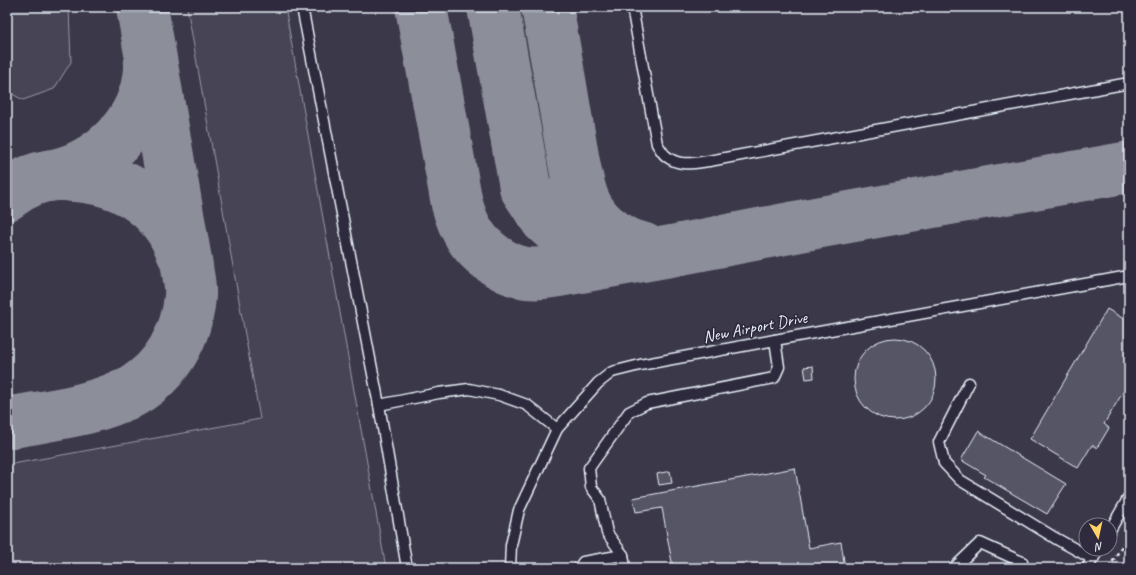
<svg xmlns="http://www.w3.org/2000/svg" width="1136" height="575" font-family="Caveat,sans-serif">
<rect width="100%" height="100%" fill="#2f2a3d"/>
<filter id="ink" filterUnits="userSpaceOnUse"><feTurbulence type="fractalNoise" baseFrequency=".025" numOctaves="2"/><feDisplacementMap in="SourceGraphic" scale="8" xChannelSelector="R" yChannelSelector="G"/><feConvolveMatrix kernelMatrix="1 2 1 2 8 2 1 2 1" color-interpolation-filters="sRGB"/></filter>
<g filter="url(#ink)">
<path fill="#3b3749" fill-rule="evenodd" d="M7,7H1129V568H7ZM1086,525H1110V549H1086Z"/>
<g fill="#464455" stroke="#979aa6">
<path d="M7,7H69L71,62L54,89L23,100L7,91Z"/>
<path d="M187,7H285L386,568H7V465L260,419Z"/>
</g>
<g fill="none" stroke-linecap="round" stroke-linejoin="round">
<g stroke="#8c8e9a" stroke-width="52">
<path d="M421,7L457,204C460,215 464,226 470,235C480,252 503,268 521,272C533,275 546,273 558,271L671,251L821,222L1129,167"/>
<path d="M493,7L525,187L546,219L564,235L578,242L618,260"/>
<path d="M547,7C555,49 562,91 569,133C573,155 577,189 587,207C597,226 621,244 642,248"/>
<path d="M48,176C93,169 135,134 146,89C148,80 149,71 150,62"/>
<path d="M7,195C20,184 40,175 58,175C64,174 70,176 76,176C87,177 99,179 109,182C142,192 171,219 182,252"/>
<path d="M7,423C44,416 84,412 119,397C124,395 129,394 133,391C167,371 187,335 190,296C191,286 188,276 187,266L142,7"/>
</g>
</g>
<g fill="#575565" stroke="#e8f1f8">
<path d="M1107,309L1129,322V382L1104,424L1109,428L1097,448L1092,445L1078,468L1030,439Z"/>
<circle cx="895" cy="379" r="41"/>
<path d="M813,366L814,378L806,379L804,367Z"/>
<path d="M978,431L1066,484L1047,514L984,477L986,475L961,460Z"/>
<path d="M795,468L809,548L841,542L845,568H673L662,508L636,512L633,498Z"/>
<path d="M670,471L672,483L659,485L657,474Z"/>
</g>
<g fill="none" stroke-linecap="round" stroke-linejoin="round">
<defs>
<g id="lane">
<path d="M302,7L379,405L407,568"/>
<path d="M632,7L657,144C660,148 662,153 666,156C679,167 694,163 709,161L1129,83"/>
<path d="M969,383L939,442L944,463L960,480L1055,538L1093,559"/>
<path d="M379,405L439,393L469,389L499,395L527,405L557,429"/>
<path d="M1110,530L1129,497"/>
<path d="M623,555L625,568"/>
<path d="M510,568L511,545L519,510L557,429L598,383L612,372L640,365L775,340L1129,276"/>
<path d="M579,568L583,562L623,555L607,533L600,499L591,487L589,468L629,412L647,403L774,378L779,367L775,340"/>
<path d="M955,568V567L980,543L1022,562L1021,568"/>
<path d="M1087,568L1099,549"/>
</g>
</defs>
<use href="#lane" stroke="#e8f1f8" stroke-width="13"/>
<path stroke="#e8f1f8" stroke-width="2.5" stroke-dasharray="4 3" stroke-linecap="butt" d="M1109,568L1129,534"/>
<use href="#lane" stroke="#2f2a3d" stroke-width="10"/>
</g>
</g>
<g text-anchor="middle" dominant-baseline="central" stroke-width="3.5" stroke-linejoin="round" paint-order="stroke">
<g font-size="17" fill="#e8f1f8" stroke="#2f2a3d">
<text transform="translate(755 327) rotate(-11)">New Airport Drive</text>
</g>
</g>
<rect width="1136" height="575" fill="none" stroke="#2f2a3d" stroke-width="24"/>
<rect x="12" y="12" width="1112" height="551" fill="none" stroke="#e8f1f8" stroke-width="1.5" filter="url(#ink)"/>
<g transform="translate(1098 537) rotate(171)"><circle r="19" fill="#2f2a3d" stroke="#797a88"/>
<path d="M0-3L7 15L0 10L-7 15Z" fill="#ffd166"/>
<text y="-6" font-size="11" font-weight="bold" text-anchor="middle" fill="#e8f1f8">N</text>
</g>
</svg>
